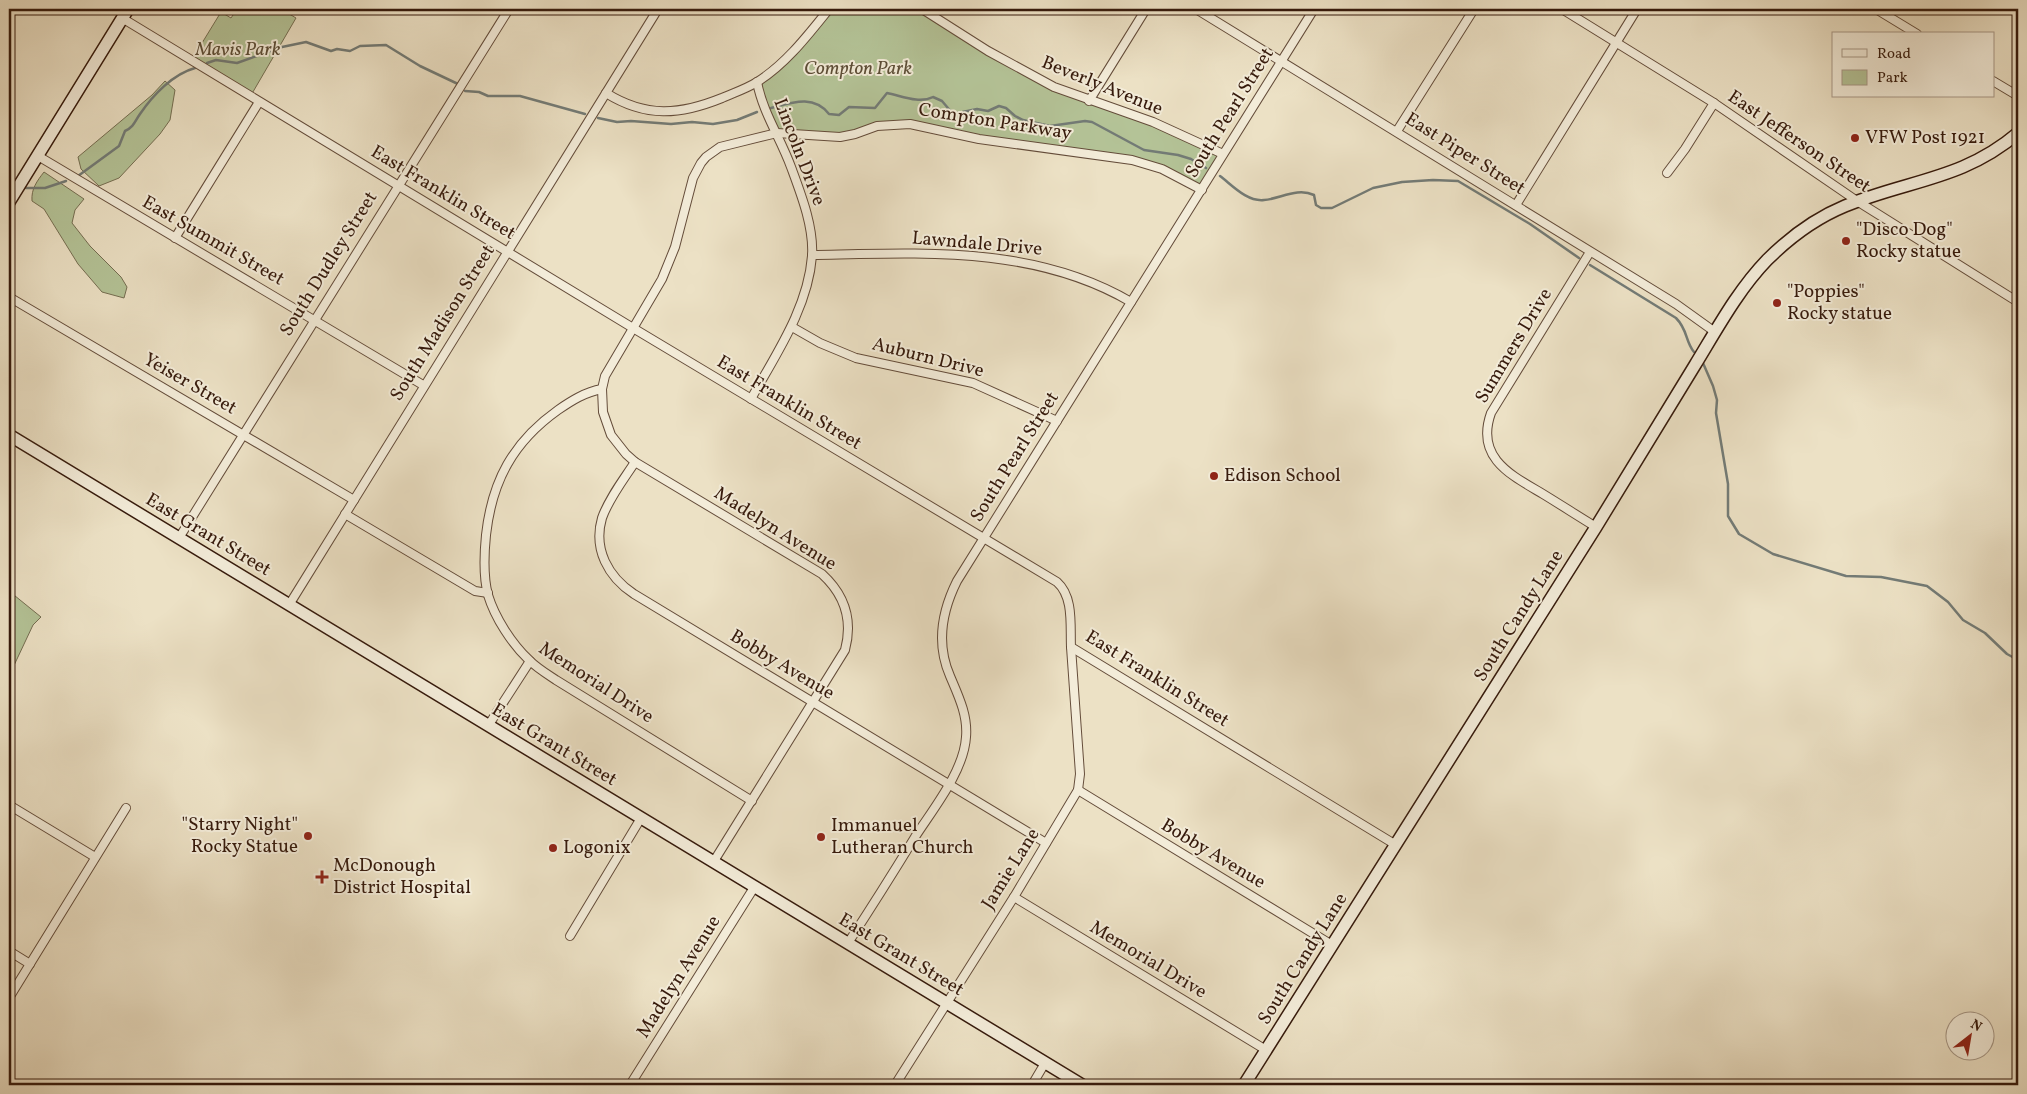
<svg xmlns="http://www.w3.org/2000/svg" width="2027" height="1094" font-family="Vollkorn,serif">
<rect width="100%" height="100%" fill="#ece1c5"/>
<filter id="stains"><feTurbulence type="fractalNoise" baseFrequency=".004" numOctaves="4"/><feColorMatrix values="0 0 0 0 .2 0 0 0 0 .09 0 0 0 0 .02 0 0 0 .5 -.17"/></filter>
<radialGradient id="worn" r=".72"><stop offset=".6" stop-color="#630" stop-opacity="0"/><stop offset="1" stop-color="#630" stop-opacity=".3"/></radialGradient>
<g fill="#b4c397" stroke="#756e52">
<path d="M237,9H281L296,18L250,97L191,61L221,12L231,18Z"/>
<path d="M829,9H922L1038,79L1153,122L1223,154L1202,190L1147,164L900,124L855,134L777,133L757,82L786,58Z"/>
<path d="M165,81L175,90L170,120L160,134L119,178L99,186L81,169L78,157L152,95Z"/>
<path d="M44,172L84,199L75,210L72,223L90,246L121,277L127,287L124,298L102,292L78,264L44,209L32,201C31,189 37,181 44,172Z"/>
<path d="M9,591L41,617L33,625L9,676Z"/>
</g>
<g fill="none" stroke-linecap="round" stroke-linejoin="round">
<g stroke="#737b76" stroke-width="2.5">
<path d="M207,63L216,60L237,63L282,47L306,42L331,51L337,49L350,51L360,46L386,45L420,66L458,84"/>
<path d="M465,91L479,92L488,96H520L585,114"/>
<path d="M771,108C791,103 813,94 829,114L839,115L849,107L875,108L887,93C902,96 919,104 933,97L942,101L953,114L977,109L988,111L999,106L1006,108L1015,116L1023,120L1050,126L1085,121L1092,122L1144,150L1178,155L1191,159L1206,168"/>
<path d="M598,118L617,122L631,121L671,124L692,122L713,124L737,120L757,112"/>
<path d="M78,176L119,146L125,131C134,127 135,121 140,114C153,95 173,74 195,68"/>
<path d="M1220,176C1232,185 1247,202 1264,200C1280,199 1297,187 1314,195L1316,205L1321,208H1332L1373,188L1402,182L1433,180L1458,181L1530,224L1579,258"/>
<path d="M9,178L14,181"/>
<path d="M26,188H45L66,181"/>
<path d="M1590,265L1676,318C1688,330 1685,341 1694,352"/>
<path d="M1703,363L1713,386L1717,400L1716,413L1728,484V516L1739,534L1773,554L1846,576L1881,577L1927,586L1948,602L1963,620L1985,633L2007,654L2018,660"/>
</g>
<defs>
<g id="street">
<path d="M922,9L988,51L1054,87L1153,122L1223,154"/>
<path d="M1196,9L1676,304L1715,332"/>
<path d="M1562,9L1714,103L1857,201L2018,302"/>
<path d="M1876,9L1917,34"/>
<path d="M122,18L633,328L1057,582C1074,597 1070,626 1071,647L1396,845"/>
<path d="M1993,81L2018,96"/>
<path d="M606,93C646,118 680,115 722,98C733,93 746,89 757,82C786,64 808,35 829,9"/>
<path d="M1089,101L1146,9"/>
<path d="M1397,131L1474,9"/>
<path d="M38,156L423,385"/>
<path d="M1667,173L1685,149L1714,103"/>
<path d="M1516,205L1637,9"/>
<path d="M175,238L259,102"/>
<path d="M1590,252L1491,413C1475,458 1511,475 1543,494C1561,505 1578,516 1596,527"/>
<path d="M812,255C921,253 1034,245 1131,302"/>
<path d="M9,297L354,500"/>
<path d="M792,327L820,343L856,358L973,383L1057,421"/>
<path d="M602,389C585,392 571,401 558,410C513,442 492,481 486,535C484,555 483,576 488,595C495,618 512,644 529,660C537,668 547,674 556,680L752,801"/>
<path d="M751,399C776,354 808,308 812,256C814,227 801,194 791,167C780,137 763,113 757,82"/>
<path d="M635,462C624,479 609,498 602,518C593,549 608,577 634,594L1046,843"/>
<path d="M345,514L475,591L488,593"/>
<path d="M179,538L509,9"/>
<path d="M289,605L658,9"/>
<path d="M488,726L530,661"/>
<path d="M1078,790L1332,945"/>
<path d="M9,805L95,857"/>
<path d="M714,861L845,650C853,620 845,595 822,574L635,462L626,454L611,435L603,412L602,389L605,376L662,279L675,247L693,178L701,163L706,157L720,147L777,133L840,137L855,134L877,126L910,124L979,139L1132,160L1162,169L1202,190"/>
<path d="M1014,897L1266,1050"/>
<path d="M570,936L641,818"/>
<path d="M848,943C871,908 893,873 915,837C933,809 964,771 966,737C968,715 958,695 950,676C936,644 942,611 957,581L1314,9"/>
<path d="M9,951L30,964"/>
<path d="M9,998L126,808"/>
<path d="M630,1085L755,886"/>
<path d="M895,1085L1014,897L1078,790L1080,774L1071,647"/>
<path d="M1032,1085L1045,1063"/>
</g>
<g id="secondary">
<path d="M9,202L128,9"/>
<path d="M9,435L1082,1085"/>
<path d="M1244,1085C1361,899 1480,714 1596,527C1629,473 1662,419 1695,365C1717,329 1738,290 1767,260C1789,238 1816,218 1845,206C1907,180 1963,180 2018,133"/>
</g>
</defs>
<use href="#street" stroke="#644c3a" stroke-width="10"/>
<use href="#secondary" stroke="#361a0c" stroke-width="14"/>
<use href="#street" stroke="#f3ecd9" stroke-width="8"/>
<use href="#secondary" stroke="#f3ecd9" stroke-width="11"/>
</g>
<g fill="#8f2418" stroke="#f3ecd9" stroke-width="2">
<circle cx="1855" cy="138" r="5"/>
<circle cx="1846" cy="241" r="5"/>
<circle cx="1777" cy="303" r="5"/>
<circle cx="1214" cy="476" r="5"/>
<circle cx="308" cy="836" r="5"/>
<circle cx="821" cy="837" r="5"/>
<circle cx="553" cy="848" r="5"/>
<path d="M319.5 869.5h5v5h5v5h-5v5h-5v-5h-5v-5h5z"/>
</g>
<g text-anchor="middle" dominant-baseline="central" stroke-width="4" stroke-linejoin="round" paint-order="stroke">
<g font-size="19" font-style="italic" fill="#5c4d36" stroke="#f3ecd9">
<text x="238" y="50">Mavis Park</text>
<text x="858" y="69">Compton Park</text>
</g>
<g font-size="19" fill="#361a0c" stroke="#f3ecd9">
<text transform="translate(1102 86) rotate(22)">Beverly Avenue</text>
<text transform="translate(1230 113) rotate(-58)">South Pearl Street</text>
<text transform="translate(995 122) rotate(9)">Compton Parkway</text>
<text transform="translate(1799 142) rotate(34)">East Jefferson Street</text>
<text transform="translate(799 152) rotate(69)">Lincoln Drive</text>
<text transform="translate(1465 154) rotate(32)">East Piper Street</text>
<text transform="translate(443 193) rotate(31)">East Franklin Street</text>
<text transform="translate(213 241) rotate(30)">East Summit Street</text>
<text transform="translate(977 244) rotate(5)">Lawndale Drive</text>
<text transform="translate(329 264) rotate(-58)">South Dudley Street</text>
<text transform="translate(443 323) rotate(-58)">South Madison Street</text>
<text transform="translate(1514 346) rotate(-59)">Summers Drive</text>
<text transform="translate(928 358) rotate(14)">Auburn Drive</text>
<text transform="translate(190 384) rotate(30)">Yeiser Street</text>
<text transform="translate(789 403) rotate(31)">East Franklin Street</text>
<text transform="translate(1015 457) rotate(-58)">South Pearl Street</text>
<text transform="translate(775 529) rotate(32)">Madelyn Avenue</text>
<text transform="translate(208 535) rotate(31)">East Grant Street</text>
<text transform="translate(1519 616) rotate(-58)">South Candy Lane</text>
<text transform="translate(782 665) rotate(31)">Bobby Avenue</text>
<text transform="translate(1157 679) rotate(32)">East Franklin Street</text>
<text transform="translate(596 683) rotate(33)">Memorial Drive</text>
<text transform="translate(554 745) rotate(31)">East Grant Street</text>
<text transform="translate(1213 854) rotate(31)">Bobby Avenue</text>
<text transform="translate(1011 869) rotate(-58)">Jamie Lane</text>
<text transform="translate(901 955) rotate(31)">East Grant Street</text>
<text transform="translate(1303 959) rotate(-58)">South Candy Lane</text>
<text transform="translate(1148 960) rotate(31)">Memorial Drive</text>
<text transform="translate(679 977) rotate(-58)">Madelyn Avenue</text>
</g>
<g font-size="19" fill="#361a0c" stroke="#f3ecd9" text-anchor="start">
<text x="1865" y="138">VFW Post 1921</text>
<text x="1856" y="230">"Disco Dog"<tspan x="1856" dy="22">Rocky statue</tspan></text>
<text x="1787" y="292">"Poppies"<tspan x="1787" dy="22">Rocky statue</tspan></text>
<text x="1224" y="476">Edison School</text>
<text x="298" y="825" text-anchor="end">"Starry Night"<tspan x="298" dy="22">Rocky Statue</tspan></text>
<text x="831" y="826">Immanuel<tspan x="831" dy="22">Lutheran Church</tspan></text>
<text x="563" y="848">Logonix</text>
<text x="333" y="866">McDonough<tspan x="333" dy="22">District Hospital</tspan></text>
</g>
</g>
<rect width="2027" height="1094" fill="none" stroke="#ece1c5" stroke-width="30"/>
<rect x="10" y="10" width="2007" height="1074" fill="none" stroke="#361a0c" stroke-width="2.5"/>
<rect x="15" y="15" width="1997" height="1064" fill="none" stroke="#361a0c"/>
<rect x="1832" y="32" width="162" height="65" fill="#f3ecd9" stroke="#a79887"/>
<rect x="1842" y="49" width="25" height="8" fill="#f3ecd9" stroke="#a79887"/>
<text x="1877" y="58" font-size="15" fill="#361a0c">Road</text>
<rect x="1842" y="70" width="25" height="15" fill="#b4c397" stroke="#a79887"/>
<text x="1877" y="82" font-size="15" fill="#361a0c">Park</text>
<g transform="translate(1970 1036) rotate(31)"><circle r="24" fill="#f3ecd9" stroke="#a79887"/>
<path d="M0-4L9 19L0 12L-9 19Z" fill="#8f2418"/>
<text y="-8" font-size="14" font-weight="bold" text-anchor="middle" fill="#361a0c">N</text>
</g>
<rect width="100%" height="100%" filter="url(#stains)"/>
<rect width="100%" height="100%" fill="url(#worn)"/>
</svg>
